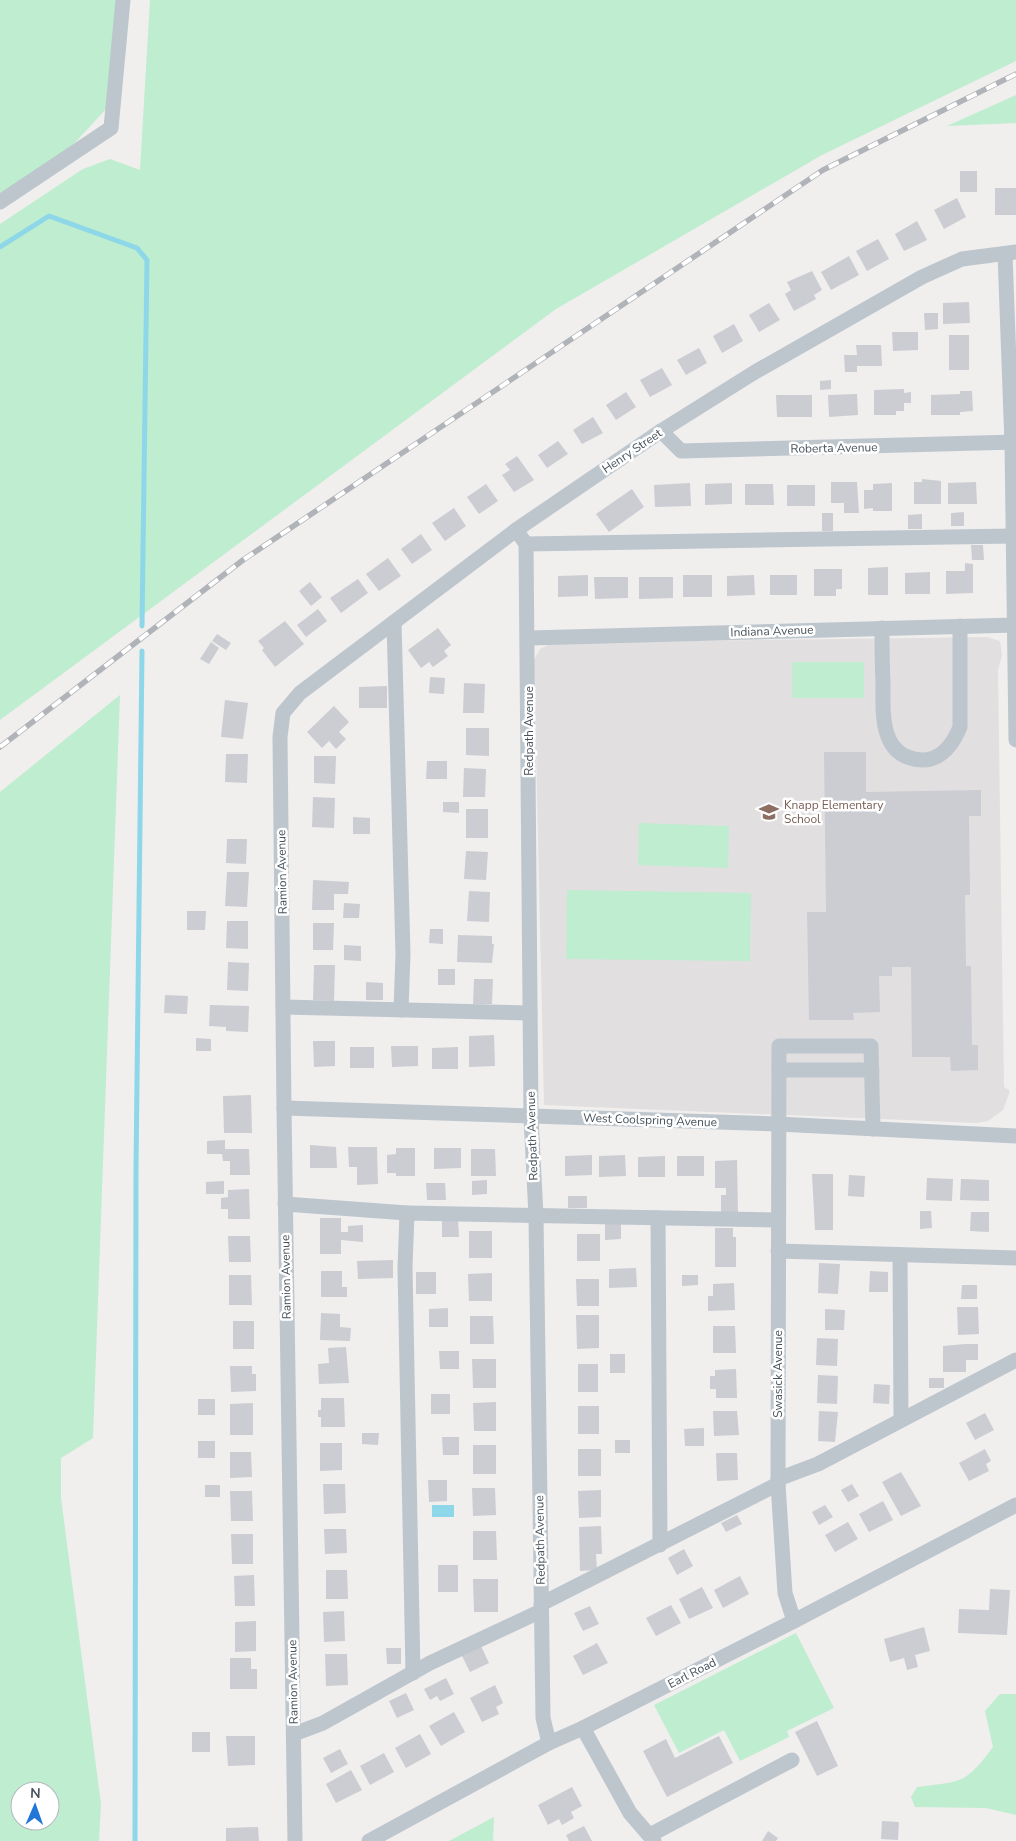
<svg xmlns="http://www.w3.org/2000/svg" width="1016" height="1841" font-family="'Nunito Sans',sans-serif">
<rect width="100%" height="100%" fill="#f1eeee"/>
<path fill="#e2dfe0" d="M987,637L1000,641L1002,655L998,670L1002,955L1004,1087L1010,1091L1003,1110L988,1121L976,1123L544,1105L534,660L540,649L552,643Z"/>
<g fill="#beedcf" fill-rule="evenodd">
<path d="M0,0H117L106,109L70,148L0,195Z"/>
<path d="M150,0H1016V61L822,155L556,309L0,720V224L83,169L110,159L140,170Z"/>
<path d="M1016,95V123L947,126Z"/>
<rect x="792" y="662" width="72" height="36"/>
<path d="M120,695L93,1438L61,1458V1498L101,1804L99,1841H0V792ZM20,1791H50V1821H20Z"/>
<path d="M639,823L729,826L728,868L638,865Z"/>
<path d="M567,890L751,893L750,961L566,959Z"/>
<path d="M796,1633L834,1708L787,1731L789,1737L740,1761L724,1730L679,1753L654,1705Z"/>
<path d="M1000,1694H1016V1815L986,1808L915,1807L911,1797L917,1787C962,1781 965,1785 993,1747L985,1711Z"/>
<path d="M494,1817L493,1841H449Z"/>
</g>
<rect fill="#8dd7e8" x="432" y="1505" width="22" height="12"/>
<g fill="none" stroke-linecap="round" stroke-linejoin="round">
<g stroke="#8dd7e8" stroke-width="5">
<path d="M0,247L49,216L137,248L147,260L142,626"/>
<path d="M135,1841L136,1168L142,651"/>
</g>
</g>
<g fill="#cbcdd3">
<rect x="960" y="171" width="17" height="21"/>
<rect x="995" y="188" width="21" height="27"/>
<path d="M957,198L966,217L944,229L934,210Z"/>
<path d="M917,221L927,240L904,251L895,234Z"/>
<path d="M878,239L889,259L867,271L856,251Z"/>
<path d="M849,256L859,275L831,290L821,272Z"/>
<path d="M812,271L822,290L814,295L816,299L794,311L785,294L791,290L787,282Z"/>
<path d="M969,302L970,323L943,324V303Z"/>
<path d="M769,303L780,320L759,332L749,315Z"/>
<path d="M924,313H938V329L925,330Z"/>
<path d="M734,324L743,341L722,353L713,336Z"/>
<path d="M892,332H918V350L893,351Z"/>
<rect x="949" y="335" width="20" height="35"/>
<path d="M856,345H881L882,366H857V372H845L844,355H857Z"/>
<path d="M699,348L707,363L686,375L677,360Z"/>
<path d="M662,368L672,385L650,397L640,380Z"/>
<path d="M831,380V389L820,390V381Z"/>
<path d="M904,389V393L911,392V403H904V411H896V415H874V390Z"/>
<path d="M960,391H972L973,411L960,412V415H931V395L960,394Z"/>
<path d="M626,392L636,407L616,420L606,405Z"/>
<path d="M857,394L858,415L829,417L828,395Z"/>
<path d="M776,395H812V417H777Z"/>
<path d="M593,417L603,433L582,444L573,430Z"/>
<path d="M558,441L568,454L547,468L538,455Z"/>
<path d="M517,456L534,480L514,492L502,475L510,470L505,464Z"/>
<path d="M922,479L941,481V504H914V482H922Z"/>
<path d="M831,482H857L859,513H844V503H831Z"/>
<path d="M976,482L977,504H948V483Z"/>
<path d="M690,483L691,506L655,507L654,485Z"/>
<path d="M732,483V504L705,505V484Z"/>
<path d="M892,483V511H873V508L864,509V490H873V484Z"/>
<path d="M486,484L498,501L479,514L467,497Z"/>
<path d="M745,484H773L774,505H745Z"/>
<rect x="787" y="485" width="28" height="21"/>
<path d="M632,489L644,507L609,532L596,514Z"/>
<path d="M454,508L466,526L445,541L432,523Z"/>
<path d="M964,512V526H951V513Z"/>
<rect x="822" y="513" width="11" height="18"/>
<path d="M922,514V529H908V515Z"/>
<path d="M421,534L432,550L412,564L401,549Z"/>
<path d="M971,545H983L984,560H972Z"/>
<path d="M388,558L401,576L379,591L366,574Z"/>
<path d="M965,563L973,564V593L946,594V571H965Z"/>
<path d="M888,567V595H868V568Z"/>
<path d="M814,569H842V589H836V596H814Z"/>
<path d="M930,572V594H905V573Z"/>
<path d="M588,575V596L558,597V576Z"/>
<rect x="683" y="575" width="29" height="22"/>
<path d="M754,575L755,595L727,596V576Z"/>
<rect x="770" y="575" width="27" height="20"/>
<path d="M594,577H628V598L595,599Z"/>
<path d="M639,577H673V598L639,599Z"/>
<path d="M358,579L368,593L341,613L330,598Z"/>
<path d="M310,582L322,597L311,606L299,591Z"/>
<path d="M318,609L327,621L306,637L297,625Z"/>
<path d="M285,621L304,644L275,667L262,650L264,648L258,641Z"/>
<path d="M438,628L451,645L444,651L448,656L433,667L429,662L421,668L408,650Z"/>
<path d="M217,634L231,643L226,650L212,641Z"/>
<path d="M211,642L219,648L209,664L200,659Z"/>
<path d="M430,677L445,678L444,694L429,693Z"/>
<path d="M464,683L485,684L484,713H463Z"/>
<path d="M387,686V708H359V687Z"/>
<path d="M225,700L248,703L243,739L221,737Z"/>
<path d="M334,706L349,722L339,732L346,739L336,749L329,741L322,748L307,732Z"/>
<path d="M466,728H489V756L466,755Z"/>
<path d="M824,752H866V792L981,790V816H969L970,895H965L966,966H971L972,1045H978V1070L951,1071L950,1057H912L911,967H892V976H879L880,1012L853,1013L854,1020H809L807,912H826Z"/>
<path d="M226,754H248L247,783L225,782Z"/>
<path d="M314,756H336L335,784L314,783Z"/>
<path d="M427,761H447V779H426Z"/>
<path d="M464,768L486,769L485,797H463Z"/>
<path d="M313,797L335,798L334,828L312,827Z"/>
<path d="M443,802H459V813L443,812Z"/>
<rect x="466" y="809" width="22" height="29"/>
<path d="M353,817L370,818V834H353Z"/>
<path d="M227,839H247L246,864L226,863Z"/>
<path d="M466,851L488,852L486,880L464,879Z"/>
<path d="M227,872H249L247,907L225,906Z"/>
<path d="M313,880L349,882L348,894H334V910H312Z"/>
<path d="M469,891L490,892L489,922L467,921Z"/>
<path d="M344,903L360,904L359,918H343Z"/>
<path d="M187,911H206L205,930H187Z"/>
<path d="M227,921H248V949L226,948Z"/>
<path d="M313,923H334L333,950H313Z"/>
<path d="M430,929H443V944L429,943Z"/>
<path d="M458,935L492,936V944H494L492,963L457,962Z"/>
<path d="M344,945L361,946V961L344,960Z"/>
<path d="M228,962L249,963L248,991L227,990Z"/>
<path d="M314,965H335L334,1001L313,1000Z"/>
<rect x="438" y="969" width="17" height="16"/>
<path d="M474,979H493L492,1004H473Z"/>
<path d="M366,982L383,983V1000H366Z"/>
<path d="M165,995L188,996L187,1014L164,1013Z"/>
<path d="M210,1005L249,1006L248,1032L226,1031V1027L209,1026Z"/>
<path d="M494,1035L495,1066L469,1067V1036Z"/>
<path d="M196,1038L211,1039V1051H196Z"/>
<path d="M313,1041H335V1066L314,1067Z"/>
<path d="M391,1046H418V1066L392,1067Z"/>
<rect x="350" y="1047" width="24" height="21"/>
<path d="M458,1047V1069H432V1048Z"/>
<path d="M251,1095L252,1133H224L223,1096Z"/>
<path d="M225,1140V1149H249L250,1175H230V1161H223L222,1154H207V1141Z"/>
<path d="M310,1145L336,1147L337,1168H310Z"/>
<path d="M348,1147H377L378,1184L357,1185V1167H349Z"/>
<path d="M396,1148H415V1176H396V1173H387V1155L396,1154Z"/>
<path d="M434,1148H461V1168L434,1169Z"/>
<path d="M471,1149H495L496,1176H471Z"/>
<path d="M592,1155V1175L565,1176V1156Z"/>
<path d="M625,1155L626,1176L599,1177V1156Z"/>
<path d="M665,1156V1177H638V1157Z"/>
<rect x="677" y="1156" width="27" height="20"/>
<path d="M737,1160L738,1212H721V1195H726V1188H715V1161Z"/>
<path d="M812,1174H833V1230H815Z"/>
<path d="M849,1175L865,1176L864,1197L848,1196Z"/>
<path d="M927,1178L953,1179L952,1201L926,1200Z"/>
<path d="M961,1179L989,1180V1201L960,1200Z"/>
<path d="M487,1180V1194L472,1195V1181Z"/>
<path d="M224,1181V1194H206V1182Z"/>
<path d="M426,1183H445L446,1200H427Z"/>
<path d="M249,1189L250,1219H228V1209H221V1198L228,1197V1190Z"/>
<rect x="568" y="1196" width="19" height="12"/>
<path d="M920,1211H931L932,1228L920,1229Z"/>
<path d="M971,1212H989V1232L970,1231Z"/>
<path d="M320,1218H341V1232H348V1226L363,1225V1242L341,1240V1254H320Z"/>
<path d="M442,1219H458L459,1237H442Z"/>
<path d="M621,1223V1239L605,1240V1224Z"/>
<path d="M715,1228H733V1237H736V1267H715Z"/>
<rect x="469" y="1231" width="23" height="27"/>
<rect x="577" y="1234" width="23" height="27"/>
<path d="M228,1236H250L251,1262H229Z"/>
<path d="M393,1260V1278L358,1279L357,1261Z"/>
<path d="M819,1263L840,1264L838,1294L818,1293Z"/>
<path d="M636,1268L637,1287L609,1288V1269Z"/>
<path d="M321,1271H342V1287H347V1297H321Z"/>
<path d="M870,1271L888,1272V1292H869Z"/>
<rect x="416" y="1272" width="20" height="22"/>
<path d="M492,1273V1301H469L468,1274Z"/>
<path d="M229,1275H251L252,1305H229Z"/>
<path d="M682,1275H698V1285L682,1286Z"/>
<path d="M576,1279H599V1306H577Z"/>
<path d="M734,1283L735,1310L708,1311V1296H713V1284Z"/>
<path d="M962,1285H977V1299H961Z"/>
<path d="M957,1307H978L979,1334L958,1335Z"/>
<path d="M448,1308V1327H429V1309Z"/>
<path d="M825,1309L845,1310L844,1330H825Z"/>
<path d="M321,1313L340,1314V1327L351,1328L350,1341L320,1340Z"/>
<path d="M576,1315H599V1348L577,1349Z"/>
<path d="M470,1316H493L494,1344H470Z"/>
<rect x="233" y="1321" width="21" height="28"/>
<path d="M713,1326H735L736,1353H713Z"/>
<path d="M817,1338L838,1339L837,1366L816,1365Z"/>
<path d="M965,1344H978V1360H966V1372H943V1346Z"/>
<path d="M346,1347L349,1383L319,1384L318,1364L329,1363L328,1348Z"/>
<path d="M439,1351H459V1369H440Z"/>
<rect x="610" y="1354" width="15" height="19"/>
<path d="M472,1359H496V1388H473Z"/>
<rect x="578" y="1364" width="20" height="28"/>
<path d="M230,1366H252V1374H256V1391L231,1392Z"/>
<path d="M736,1369L737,1398H716V1389H710V1376H715V1370Z"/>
<path d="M818,1375L838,1376L837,1404L817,1403Z"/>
<rect x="929" y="1378" width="15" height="10"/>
<path d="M874,1384L890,1385L889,1404L873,1403Z"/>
<rect x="431" y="1394" width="19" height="20"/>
<path d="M321,1398H344L345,1427H321V1417H318V1410H321Z"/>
<rect x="198" y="1399" width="17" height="16"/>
<path d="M496,1402V1431H474L473,1403Z"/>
<path d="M253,1403V1435H230V1404Z"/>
<rect x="578" y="1406" width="21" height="28"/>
<path d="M713,1411H737L739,1435L714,1436Z"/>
<path d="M819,1411L838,1412L835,1442L818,1441Z"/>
<path d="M985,1413L994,1430L975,1440L966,1423Z"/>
<path d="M704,1428V1446H685L684,1429Z"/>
<path d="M362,1433H379L378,1445L362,1444Z"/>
<path d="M442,1437H459V1455H443Z"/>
<rect x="615" y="1440" width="15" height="13"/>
<rect x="198" y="1441" width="17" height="17"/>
<path d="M320,1443H342V1470L320,1471Z"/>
<rect x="473" y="1445" width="23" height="29"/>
<rect x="578" y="1449" width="23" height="27"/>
<path d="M985,1449L991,1461L986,1464L989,1471L969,1481L959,1463Z"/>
<path d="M230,1452H251L252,1477L230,1478Z"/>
<path d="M716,1453H737L738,1480L717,1481Z"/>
<path d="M901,1472L921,1506L901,1516L882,1482Z"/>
<path d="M428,1480H447V1501L429,1502Z"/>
<path d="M323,1484H345L346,1513L324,1514Z"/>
<path d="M852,1484L859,1496L848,1502L841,1490Z"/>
<rect x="205" y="1485" width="15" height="12"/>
<path d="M472,1488H495L496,1515L473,1516Z"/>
<path d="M601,1490V1517L579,1518L578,1491Z"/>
<path d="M230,1491H252L253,1521H231Z"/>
<path d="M883,1501L893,1520L869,1532L859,1514Z"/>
<path d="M825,1505L833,1517L819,1525L812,1512Z"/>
<path d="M737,1515L742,1524L726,1532L721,1523Z"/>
<path d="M848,1522L858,1539L835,1552L825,1535Z"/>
<path d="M601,1526L602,1554H596L597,1570L580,1571L579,1527Z"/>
<path d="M324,1529H346L347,1553L325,1554Z"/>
<path d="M473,1531H496L497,1560H473Z"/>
<path d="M231,1534H253V1564H232Z"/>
<path d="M684,1549L693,1566L677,1575L668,1558Z"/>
<rect x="438" y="1565" width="20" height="27"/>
<path d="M326,1570H347L348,1599H326Z"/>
<path d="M254,1575L255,1606H235L234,1576Z"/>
<path d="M740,1576L749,1594L723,1608L714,1590Z"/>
<path d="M473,1579H498V1612H474Z"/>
<path d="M702,1587L713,1608L689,1619L679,1599Z"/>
<path d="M990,1589L1010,1590L1007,1635L958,1633L959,1609L989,1610Z"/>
<path d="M671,1605L681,1623L656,1636L646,1618Z"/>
<path d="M590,1606L599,1624L583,1631L574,1613Z"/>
<path d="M344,1611L345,1641L324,1642L323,1612Z"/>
<path d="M256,1621V1651L235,1652V1622Z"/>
<path d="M924,1627L930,1651L915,1655L918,1667L907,1670L904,1658L890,1662L884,1639Z"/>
<path d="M597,1643L608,1663L583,1675L573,1656Z"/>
<path d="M481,1646L489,1663L470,1672L462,1656Z"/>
<path d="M386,1648H401V1664H387Z"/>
<path d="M325,1654H347L348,1685L326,1686Z"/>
<path d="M230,1658H251V1669H257V1689H230Z"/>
<path d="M446,1678L454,1694L440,1701L437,1696L430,1700L424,1689Z"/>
<path d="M495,1685L503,1703L496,1707L499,1714L482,1722L470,1698Z"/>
<path d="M406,1693L414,1710L397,1718L389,1701Z"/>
<path d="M454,1712L465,1732L441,1746L429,1726Z"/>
<path d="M817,1721L838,1766L817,1776L795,1732Z"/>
<rect x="192" y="1732" width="18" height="20"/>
<path d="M420,1734L431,1754L406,1768L395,1748Z"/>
<path d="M226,1736H255V1765L228,1766Z"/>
<path d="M719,1736L733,1763L667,1797L643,1751L666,1739L675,1758Z"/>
<path d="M340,1749L348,1764L331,1773L323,1758Z"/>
<path d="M384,1753L394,1772L370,1785L360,1766Z"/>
<path d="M351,1770L362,1790L336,1803L326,1784Z"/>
<path d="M572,1787L582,1806L571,1812L574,1818L562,1825L559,1819L548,1825L538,1805Z"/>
<path d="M882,1821L899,1822L898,1840L881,1839Z"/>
<path d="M584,1826L592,1841H569L566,1835Z"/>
<path d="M258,1827L259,1841H226V1828Z"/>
<path d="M768,1831L778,1838L776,1841H762Z"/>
</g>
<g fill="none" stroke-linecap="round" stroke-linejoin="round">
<g stroke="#bdc6cd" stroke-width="15">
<path d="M0,202L111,128L123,0"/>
<path d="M1005,254L1012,444L1016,740"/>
<path d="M661,431L681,451L1016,442"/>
<path d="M516,530L526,544L531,1117L536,1216L543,1718L549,1743"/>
<path d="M526,544L1013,536"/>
<path d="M394,622L403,954L401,1010"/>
<path d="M882,628C882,646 882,664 883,682C883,713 879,758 922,760C942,760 953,744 960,727V626"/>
<path d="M529,638L1016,625"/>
<path d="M283,1007L530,1013"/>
<path d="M779,1070H872"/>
<path d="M284,1108L778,1124L1016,1136"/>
<path d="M285,1204L407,1213"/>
<path d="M658,1218L660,1545"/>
<path d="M778,1251L1016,1258"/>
<path d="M900,1255L901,1420"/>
<path d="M778,1479L818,1464L1016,1360"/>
<path d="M541,1604L778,1484"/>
<path d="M794,1621L785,1593L778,1484L779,1046H871L873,1129"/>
<path d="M413,1673L405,1268L407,1213L778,1220"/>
<path d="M583,1728L630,1813L654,1841"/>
<path d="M294,1734L323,1723L430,1663L541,1611"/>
<path d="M650,1835L792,1760"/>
<path d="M295,1841L284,1108L280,737L283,713L300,693L516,530L661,431L755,372L922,277L962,259L1016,252"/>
<path d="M369,1841L549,1743L583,1728L794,1621L1016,1505"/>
</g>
<defs>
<path id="rail" d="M0,747L243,560L823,170L1016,74"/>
</defs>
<use href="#rail" stroke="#b0b4b8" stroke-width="5.5"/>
<use href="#rail" stroke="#fff" stroke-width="4" stroke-dasharray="11" stroke-linecap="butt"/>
</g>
<defs>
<symbol id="school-bare" viewBox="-9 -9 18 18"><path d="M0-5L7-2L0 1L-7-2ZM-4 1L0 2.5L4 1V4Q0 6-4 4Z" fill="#8d6e63" stroke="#fff" stroke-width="2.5" paint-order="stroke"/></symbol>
</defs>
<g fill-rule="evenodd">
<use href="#school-bare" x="755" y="798" width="28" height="28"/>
</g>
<g text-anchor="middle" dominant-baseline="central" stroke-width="5" stroke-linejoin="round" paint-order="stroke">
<g font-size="12" fill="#47525b" stroke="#fff">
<text transform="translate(834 448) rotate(-1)">Roberta Avenue</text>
<text transform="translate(632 451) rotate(-34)">Henry Street</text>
<text transform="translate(772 631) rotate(-2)">Indiana Avenue</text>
<text transform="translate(529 731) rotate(-90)">Redpath Avenue</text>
<text transform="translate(282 872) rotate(-91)">Ramion Avenue</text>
<text transform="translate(650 1120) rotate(2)">West Coolspring Avenue</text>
<text transform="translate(532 1136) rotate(-92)">Redpath Avenue</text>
<text transform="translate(286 1277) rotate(-91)">Ramion Avenue</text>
<text transform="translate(778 1374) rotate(-90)">Swasick Avenue</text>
<text transform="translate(540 1540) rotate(-91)">Redpath Avenue</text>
<text transform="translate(692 1673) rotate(-27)">Earl Road</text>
<text transform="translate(293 1682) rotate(-91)">Ramion Avenue</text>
</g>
<g font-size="12" fill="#785e54" stroke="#fff" text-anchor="start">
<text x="784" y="805">Knapp Elementary<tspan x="784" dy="14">School</tspan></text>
</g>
</g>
<g transform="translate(35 1806) rotate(2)"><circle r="24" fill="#ffffff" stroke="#b5babd"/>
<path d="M0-4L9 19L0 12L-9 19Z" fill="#2176d8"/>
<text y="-8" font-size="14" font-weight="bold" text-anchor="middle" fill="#47525b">N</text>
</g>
</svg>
